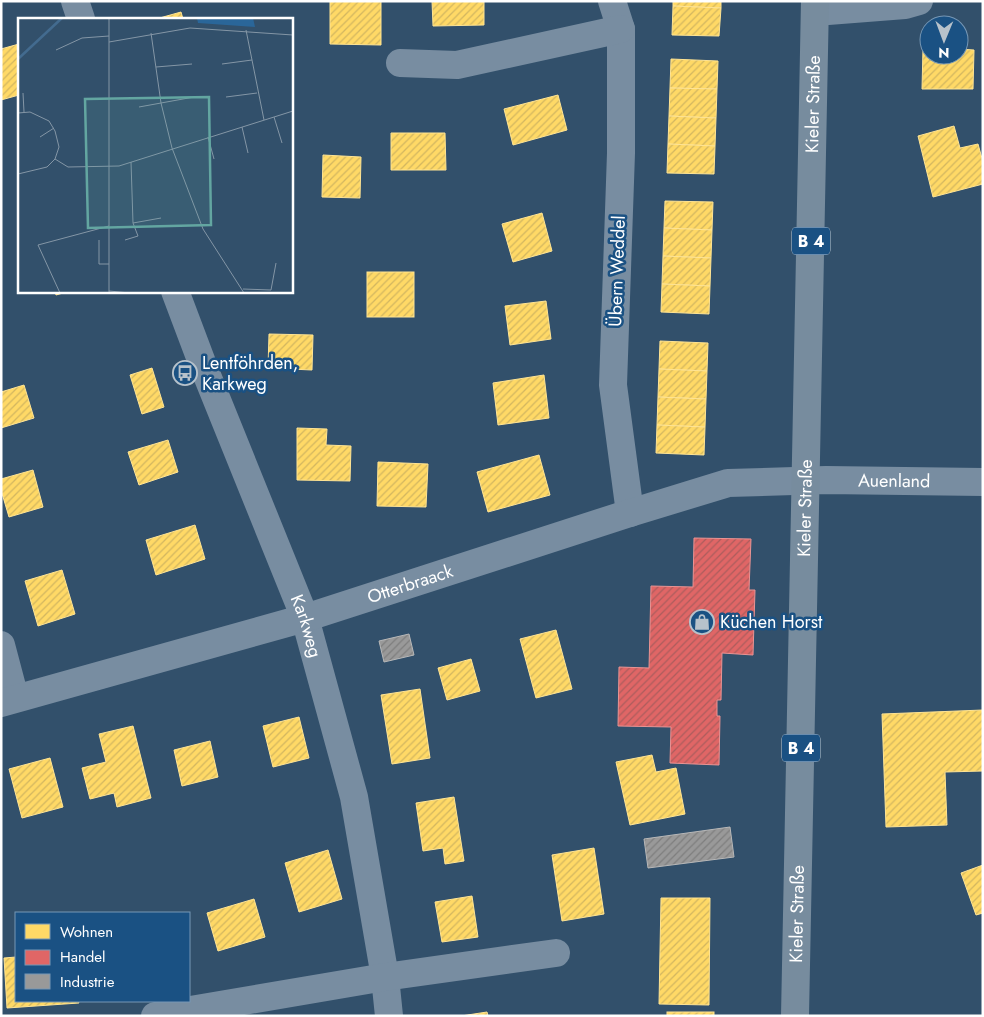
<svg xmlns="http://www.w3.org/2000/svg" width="984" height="1017" font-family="Jost,sans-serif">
<defs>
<pattern id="homes-hatch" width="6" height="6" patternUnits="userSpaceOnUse" patternTransform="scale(1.25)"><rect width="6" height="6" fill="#ffd966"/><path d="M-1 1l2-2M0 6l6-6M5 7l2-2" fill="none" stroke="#d2b660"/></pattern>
<pattern id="shops-hatch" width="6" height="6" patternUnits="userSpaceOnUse" patternTransform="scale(1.25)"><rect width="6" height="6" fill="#e06666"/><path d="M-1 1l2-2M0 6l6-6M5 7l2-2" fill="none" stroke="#ac5d5d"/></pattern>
<pattern id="industry-hatch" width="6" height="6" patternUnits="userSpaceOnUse" patternTransform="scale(1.25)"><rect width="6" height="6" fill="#999"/><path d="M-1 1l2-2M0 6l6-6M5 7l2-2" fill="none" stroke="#7e7e7e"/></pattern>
</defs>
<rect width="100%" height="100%" fill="#32506b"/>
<g fill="url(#homes-hatch)" stroke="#ffe494">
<path d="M330,1H381V45L330,44Z"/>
<path d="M432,1H484V25L433,26Z"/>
<path d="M673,1H721V8L673,6Z"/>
<path d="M673,6L721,8L719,36L672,35Z"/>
<path d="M181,12L183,19H156Z"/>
<path d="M19,44V95L1,100V49Z"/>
<path d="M923,48H929V55H959V49L974,50L973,89H922Z"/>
<path d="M671,59L718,61L717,89L670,88Z"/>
<path d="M670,88L717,89L716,118L669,116Z"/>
<path d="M558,95L567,130L513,145L504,109Z"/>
<path d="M669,116L716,118L715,146L668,144Z"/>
<path d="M954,126L960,148L978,144L983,162V184L933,197L918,136Z"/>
<path d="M391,133H445L446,170H391Z"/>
<path d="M668,144L715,146L714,174L667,173Z"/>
<path d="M323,155L361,157L360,198L322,197Z"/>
<path d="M665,201L713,202L712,230L664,228Z"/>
<path d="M542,213L552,251L513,262L502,224Z"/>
<path d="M664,228L712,230L711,258L663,256Z"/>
<path d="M663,256L711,258L710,286L662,284Z"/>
<rect x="367" y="272" width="47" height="45"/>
<path d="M662,284L710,286L709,314L661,312Z"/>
<path d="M55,291H70L56,295Z"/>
<path d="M546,301L551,339L510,345L505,306Z"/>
<path d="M269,334L313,335L312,370L268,368Z"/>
<path d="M660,341L708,343L707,371L659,369Z"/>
<path d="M152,368L164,407L142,414L130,375Z"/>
<path d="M659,369L707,371L706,399L658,397Z"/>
<path d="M544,375L549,418L498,425L493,383Z"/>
<path d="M24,385L34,418L1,428V392Z"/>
<path d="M658,397L706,399L705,427L657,425Z"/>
<path d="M657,425L705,427L704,455L656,453Z"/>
<path d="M297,428L327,429L326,445L351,446L350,481L297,480Z"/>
<path d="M168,440L178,472L139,485L128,452Z"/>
<path d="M539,455L550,495L488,512L477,472Z"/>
<path d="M378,462L428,464L426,507L377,506Z"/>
<path d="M33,470L43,507L9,517L1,490V479Z"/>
<path d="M195,525L205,559L156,575L146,540Z"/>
<path d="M62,570L75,614L38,626L25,581Z"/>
<path d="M556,630L572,689L536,698L520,639Z"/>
<path d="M471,659L480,691L447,700L438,668Z"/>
<path d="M420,689L430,758L392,764L381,695Z"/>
<path d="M983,710V771L945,772L947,825L886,827L882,714Z"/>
<path d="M299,717L309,758L273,767L263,726Z"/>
<path d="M133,726L151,798L117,807L114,793L90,799L82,768L106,762L99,734Z"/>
<path d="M210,741L218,777L182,786L174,750Z"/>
<path d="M652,755L656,772L676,768L685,814L630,825L616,762Z"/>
<path d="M50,758L63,807L22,818L9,769Z"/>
<path d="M454,797L464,861L445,864L443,848L423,851L416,803Z"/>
<path d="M594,848L604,914L562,921L552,855Z"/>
<path d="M328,850L342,899L299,912L285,863Z"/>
<path d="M983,865V913L976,915L961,873Z"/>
<path d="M472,896L478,937L442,942L435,902Z"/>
<path d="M661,898H710L709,1005L659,1004Z"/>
<path d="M254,899L265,937L218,951L207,913Z"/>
<path d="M16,957V1001H78L79,1003L7,1008L4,958Z"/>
<path d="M487,1012L488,1016H461Z"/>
<rect x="667" y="1012" width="47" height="4"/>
</g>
<path fill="url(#shops-hatch)" stroke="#e99494" d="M694,538L751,539L749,590H755L753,655L722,653L721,700H717V716H720L719,765L670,763L671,727L618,726L619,667L649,668L651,586L693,587Z"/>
<g fill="url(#industry-hatch)" stroke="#b8b8b8">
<path d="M409,634L414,655L384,662L379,641Z"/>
<path d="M730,827L734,857L648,868L644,839Z"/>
</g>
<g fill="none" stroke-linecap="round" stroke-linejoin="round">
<g stroke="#788da1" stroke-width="28">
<path d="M75,1L81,19"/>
<path d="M612,1L621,29V153L613,385L630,513"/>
<path d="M815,12L905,5L919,1"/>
<path d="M400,63L457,65L621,29"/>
<path id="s1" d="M175,291L204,368L305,618L354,797L385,977L389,1016"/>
<path d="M1,645L15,698"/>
<path id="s2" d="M1,703L305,618L630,513L728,483L826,480L983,482"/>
<path d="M155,1016L385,977L556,953"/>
</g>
<path stroke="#778c9e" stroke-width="28" id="s3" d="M795,1016L815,1"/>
</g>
<defs>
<symbol id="bus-ring" viewBox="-11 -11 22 22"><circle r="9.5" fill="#1a5183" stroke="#b7c2cb" stroke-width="1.5"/><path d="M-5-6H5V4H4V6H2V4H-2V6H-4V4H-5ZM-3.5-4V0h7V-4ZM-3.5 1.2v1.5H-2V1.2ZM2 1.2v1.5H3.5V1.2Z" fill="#b7c2cb"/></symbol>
<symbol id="shop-ring" viewBox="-11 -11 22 22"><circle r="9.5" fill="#1a5183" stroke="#b7c2cb" stroke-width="1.5"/><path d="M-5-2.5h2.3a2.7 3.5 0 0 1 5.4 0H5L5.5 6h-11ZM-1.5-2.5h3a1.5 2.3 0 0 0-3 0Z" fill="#b7c2cb"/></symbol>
</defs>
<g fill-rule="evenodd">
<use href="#bus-ring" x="171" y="359" width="28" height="28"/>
<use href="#shop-ring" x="688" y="608" width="28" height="28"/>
</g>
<g text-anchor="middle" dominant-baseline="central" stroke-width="5" stroke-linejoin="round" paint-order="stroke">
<g fill="#1a5183" stroke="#bacbda" stroke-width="1">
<rect x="792" y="227.5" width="38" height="27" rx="4"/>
<rect x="782" y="734.5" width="38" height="27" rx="4"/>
</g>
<g font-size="16" font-weight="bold" fill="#fff">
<text x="811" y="241">B 4</text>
<text x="801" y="748">B 4</text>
</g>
<g font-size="18" fill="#fff" stroke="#1a5183">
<text stroke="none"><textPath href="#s3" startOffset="912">Kieler Straße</textPath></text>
<text transform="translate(617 271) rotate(-88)">Übern Weddel</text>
<text stroke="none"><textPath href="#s2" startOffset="926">Auenland</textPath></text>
<text stroke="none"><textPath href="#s3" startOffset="508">Kieler Straße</textPath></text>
<text stroke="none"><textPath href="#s2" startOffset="426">Otterbraack</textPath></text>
<text stroke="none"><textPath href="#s1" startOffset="360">Karkweg</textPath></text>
<text stroke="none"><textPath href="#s3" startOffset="102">Kieler Straße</textPath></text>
</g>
<g font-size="18" fill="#fff" stroke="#1a5183" text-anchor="start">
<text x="202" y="363">Lentföhrden,<tspan x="202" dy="21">Karkweg</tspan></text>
<text x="720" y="622">Küchen Horst</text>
</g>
</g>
<g transform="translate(18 18)">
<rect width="275" height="275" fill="#32506b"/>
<path d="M179,0H235L237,9L180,5Z" fill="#2a6699"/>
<path fill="none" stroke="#436b8f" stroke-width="2.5" d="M0,41L44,0"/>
<path fill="none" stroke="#8496a6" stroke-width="1" d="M91,0V275M228,12L246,102M133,15L143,85L154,130L185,211L226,275M91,24L172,10L275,17M38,32L64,20L91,18M204,46L234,42M138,49L174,46M5,75L6,94M208,79L239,75M121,89L176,79M0,95L12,94L31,103L37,113L41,129L37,141L29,149L0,156M256,99L264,125M224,109L230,135M22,119L36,110M190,119L196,141M37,141L50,149L101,148L275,93M115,205L143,200M81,222V246H91M107,222L120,218L115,205L113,144M225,271L253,272L258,245M91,273L112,275M42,275L20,227L91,208"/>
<path fill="#63a6a1" fill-opacity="0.15" stroke="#63a6a1" stroke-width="2.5" d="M191,79L193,207L70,210L67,81Z"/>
<rect width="275" height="275" fill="none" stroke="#fff" stroke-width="2.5"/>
</g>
<rect width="984" height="1017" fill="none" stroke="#ffffff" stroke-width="5"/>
<rect x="15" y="912" width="175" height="90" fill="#1a5183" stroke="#7697b5"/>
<rect x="25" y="924" width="25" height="15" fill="#ffd966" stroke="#7697b5"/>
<text x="60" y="937" font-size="15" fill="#ffffff">Wohnen</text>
<rect x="25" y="950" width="25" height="15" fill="#e06666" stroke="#7697b5"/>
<text x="60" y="962" font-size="15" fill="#ffffff">Handel</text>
<rect x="25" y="974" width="25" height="15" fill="#999999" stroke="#7697b5"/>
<text x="60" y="987" font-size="15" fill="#ffffff">Industrie</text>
<g transform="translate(944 40) rotate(181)"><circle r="24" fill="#1a5183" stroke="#7697b5"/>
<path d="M0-4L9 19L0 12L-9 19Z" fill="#b7c2cb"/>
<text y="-8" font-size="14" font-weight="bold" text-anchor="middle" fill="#ffffff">N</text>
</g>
</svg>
